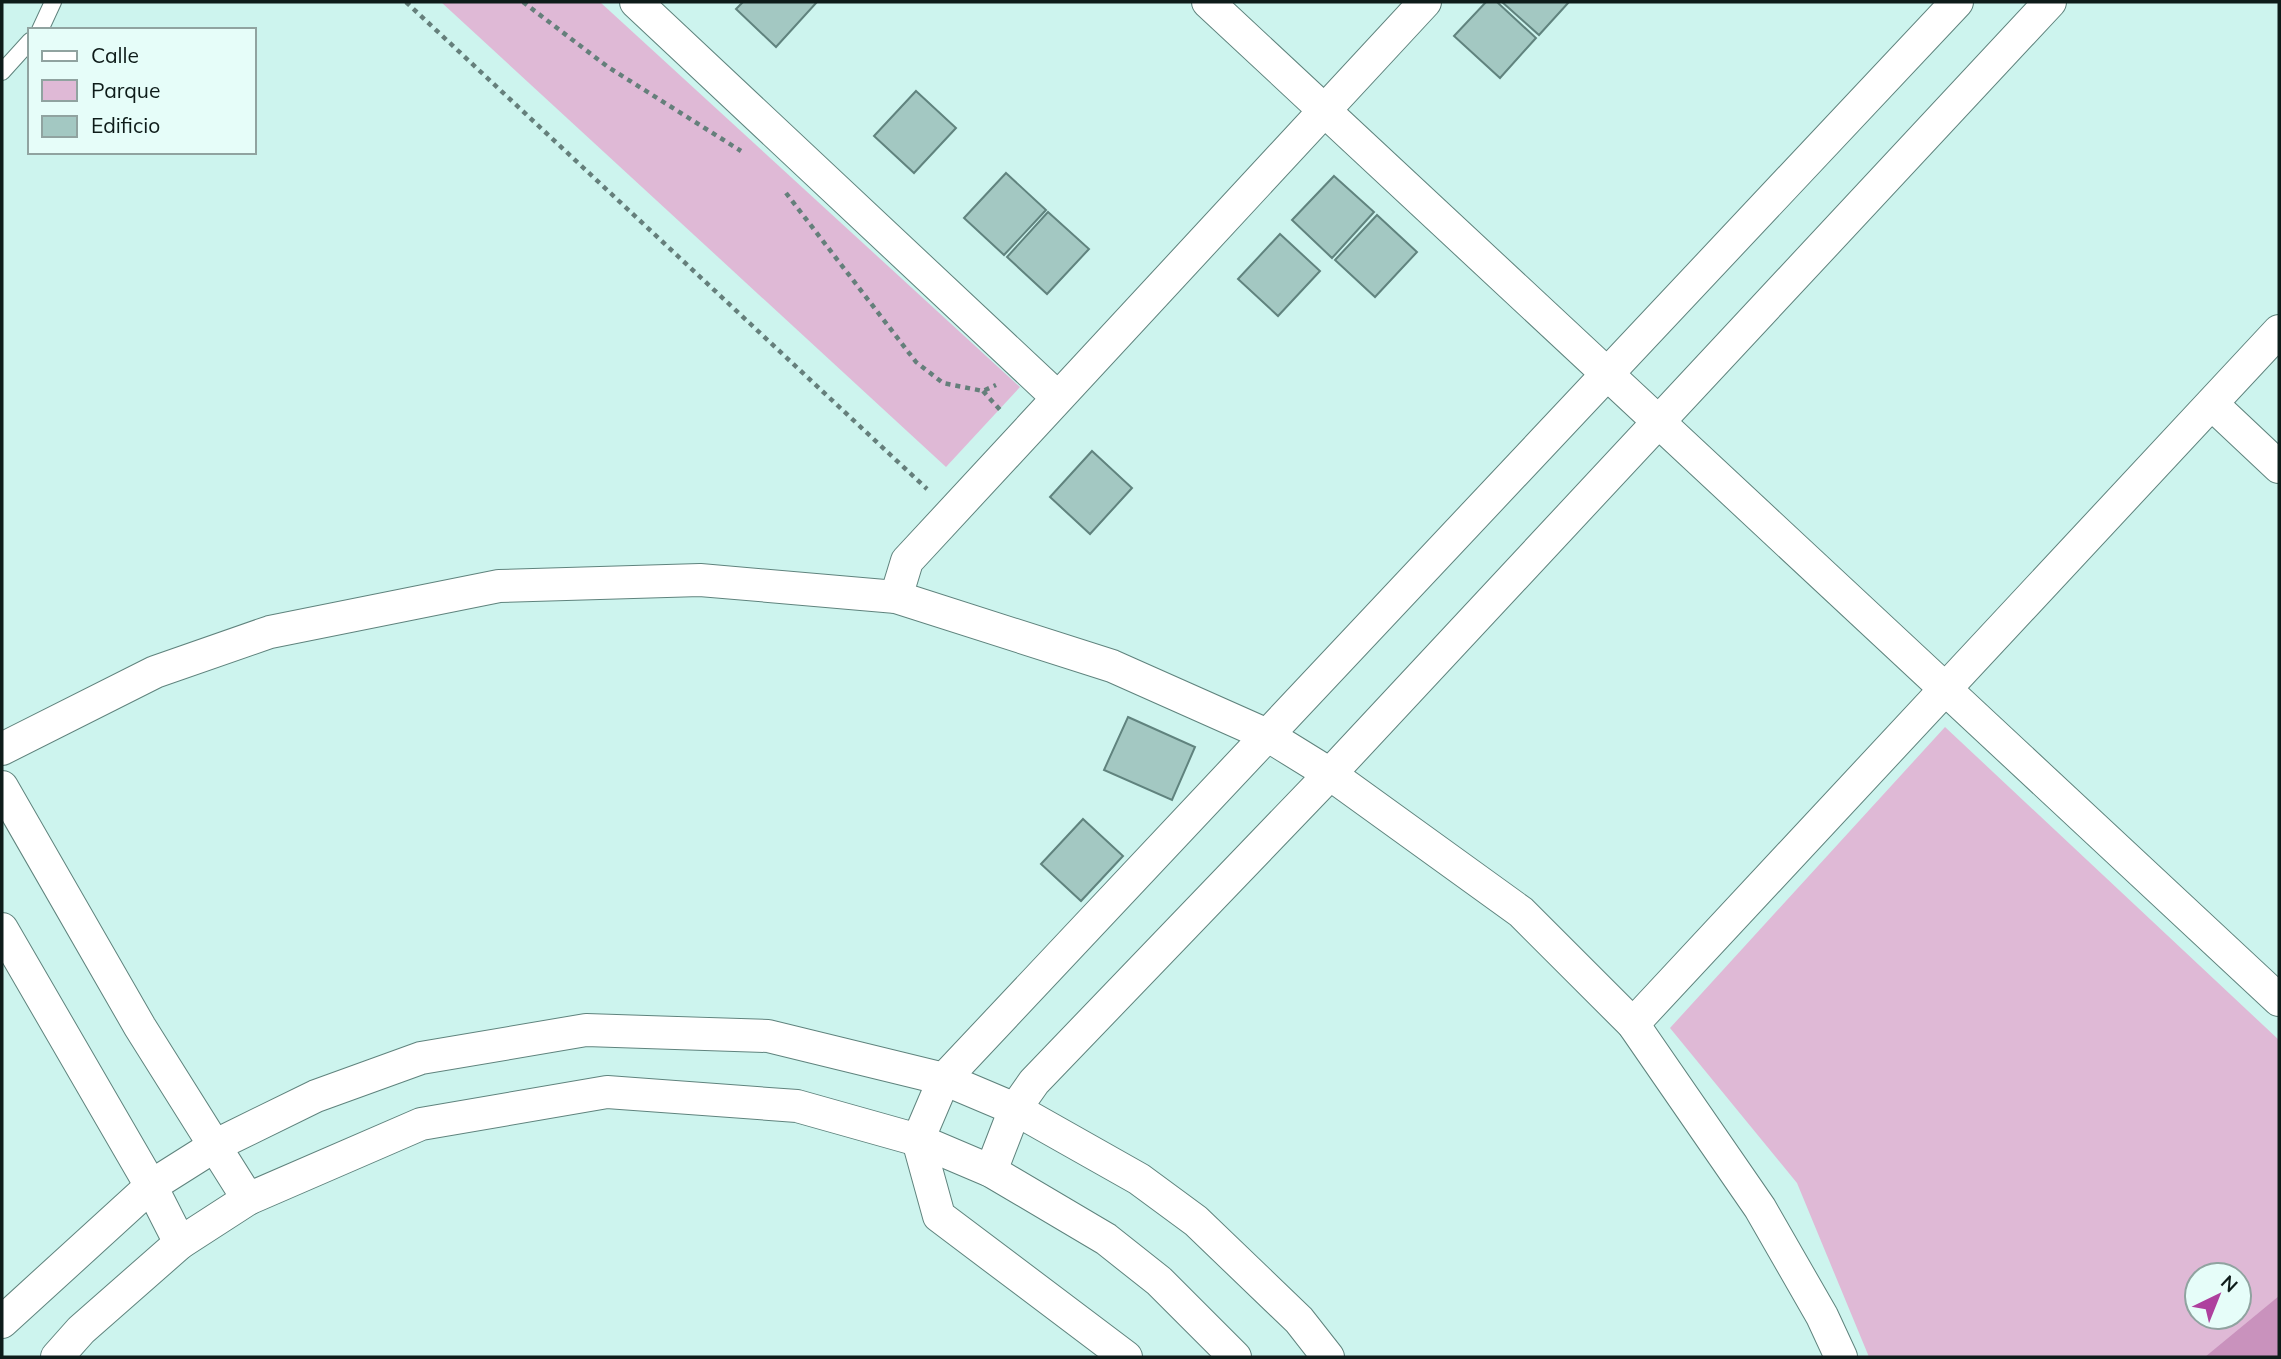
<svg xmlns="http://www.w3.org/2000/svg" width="2281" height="1359" font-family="Mulish,sans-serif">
<rect width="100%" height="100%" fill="#cdf4ee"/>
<g fill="#dfb9d6" fill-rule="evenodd">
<path d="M441,2H600L1020,387L946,467Z"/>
<path d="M1945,727L2279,1040V1357H1869L1797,1183L1670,1028ZM2197,1275H2239V1317H2197Z"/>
</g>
<path fill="#c992bd" d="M2279,1296V1357H2205Z"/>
<g fill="#a3c8c2" stroke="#60837e" stroke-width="2">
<path d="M743,2H817L776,47L736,9Z"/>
<path d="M1486,2H1497L1536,38L1500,78L1454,36Z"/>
<path d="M1502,2H1569L1539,35Z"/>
<path d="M916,91L956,128L914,173L874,136Z"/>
<path d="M1006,173L1046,210L1004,255L964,218Z"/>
<path d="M1334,176L1374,212L1332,258L1292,220Z"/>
<path d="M1048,212L1089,249L1047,294L1007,257Z"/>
<path d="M1377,215L1417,252L1375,297L1335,260Z"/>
<path d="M1280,234L1320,271L1278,316L1238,279Z"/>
<path d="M1092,451L1132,488L1090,534L1050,497Z"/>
<path d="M1128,717L1195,747L1172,800L1104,770Z"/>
<path d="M1083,819L1123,856L1081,901L1041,864Z"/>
</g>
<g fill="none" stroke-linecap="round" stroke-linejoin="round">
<defs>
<g id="lane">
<path d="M40,30L53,2"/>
<path d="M2,72L30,41"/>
</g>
<g id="street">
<path d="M636,2L1057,397"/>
<path d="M1208,2L2279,1000"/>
<path d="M2212,404L2279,467"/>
<path d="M896,597L907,561L1425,2"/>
<path d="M2,749L155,672L270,632L499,586L700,580L896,597L1112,666L1267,735L1330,774L1521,912L1633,1024L1760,1208L1822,1316L1841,1357"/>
<path d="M2,787L140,1027L248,1199"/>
<path d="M2,929L151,1186L180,1243"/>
<path d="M1633,1024L2279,331"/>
<path d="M991,1171L1015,1109L1034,1082L1330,774L2050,2"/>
<path d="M2,1322L151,1186L216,1145L316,1096L421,1058L586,1030L768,1036L944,1079L1015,1109L1139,1179L1196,1221L1299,1320L1328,1357"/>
<path d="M57,1357L81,1330L180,1243L248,1199L421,1124L607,1092L797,1106L918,1140L991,1171L1106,1239L1159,1281L1235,1357"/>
<path d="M1126,1357L939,1216L918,1140L944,1079L1957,2"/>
</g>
</defs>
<use href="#lane" stroke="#5f837d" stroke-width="18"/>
<use href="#street" stroke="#5f837d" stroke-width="34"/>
<g stroke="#657f7b" stroke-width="4.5" stroke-dasharray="5 5" stroke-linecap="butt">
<path d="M406,2L927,489"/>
<path d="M523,2L608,67L741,151"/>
<path d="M786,193L916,362L943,383L983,391L996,385"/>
<path d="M983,391L1001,411"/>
</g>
<use href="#lane" stroke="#fff" stroke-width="16"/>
<use href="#street" stroke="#fff" stroke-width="32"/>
</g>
<rect width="2281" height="1359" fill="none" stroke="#0e1c1a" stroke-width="7"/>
<rect x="28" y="28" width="228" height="126" fill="#e6fdf9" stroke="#90a3a0" stroke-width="2"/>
<rect x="42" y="51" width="35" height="10" fill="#ffffff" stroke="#90a3a0" stroke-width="2"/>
<text x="91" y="63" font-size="21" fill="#0e1c1a">Calle</text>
<rect x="42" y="80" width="35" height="21" fill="#dfb9d6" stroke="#90a3a0" stroke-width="2"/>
<text x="91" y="98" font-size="21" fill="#0e1c1a">Parque</text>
<rect x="42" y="116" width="35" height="21" fill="#a3c8c2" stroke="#90a3a0" stroke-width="2"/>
<text x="91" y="133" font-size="21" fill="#0e1c1a">Edificio</text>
<g transform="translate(2218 1296) rotate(43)"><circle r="33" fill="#e6fdf9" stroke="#90a3a0" stroke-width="2"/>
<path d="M0-5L12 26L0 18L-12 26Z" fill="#ae409e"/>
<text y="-10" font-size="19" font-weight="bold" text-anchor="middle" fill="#0e1c1a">N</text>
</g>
</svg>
